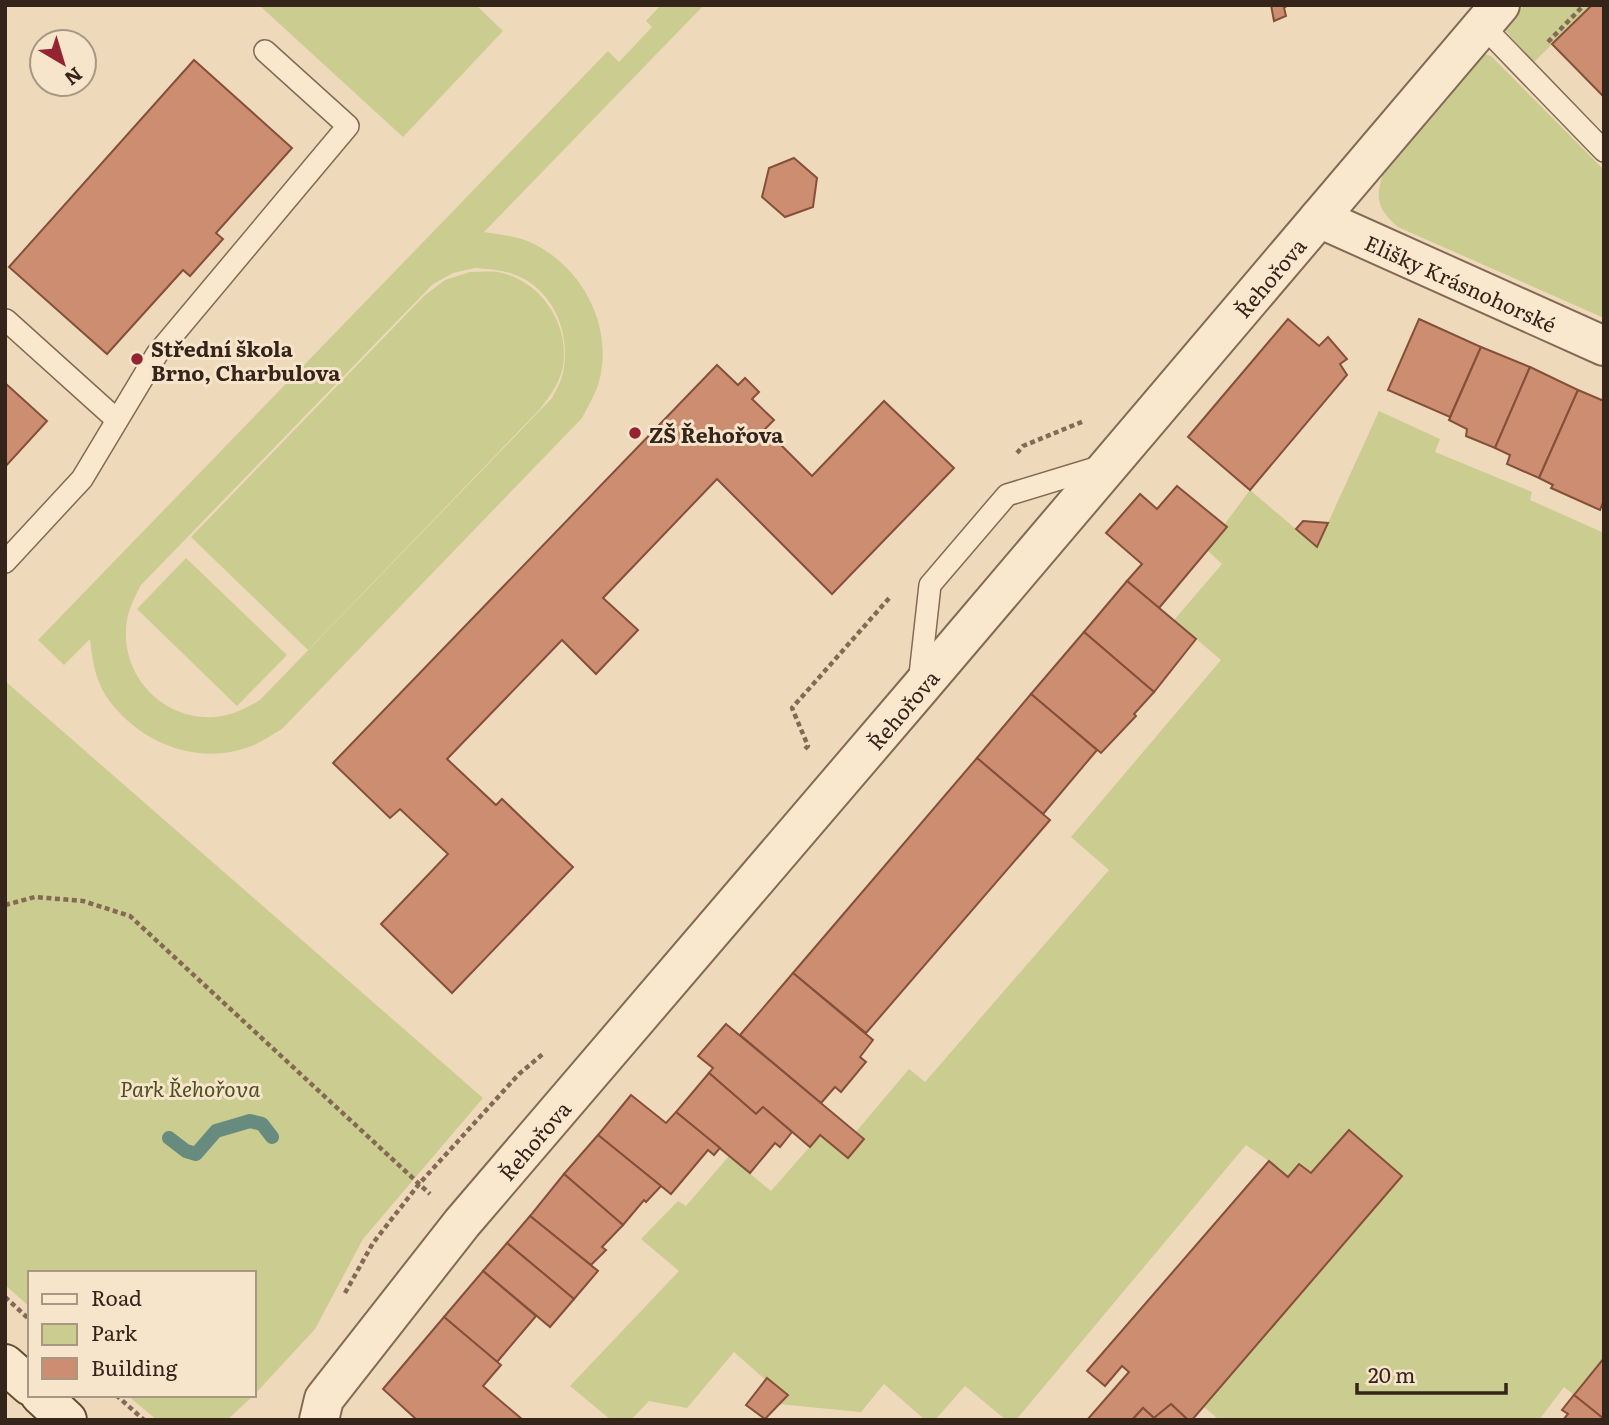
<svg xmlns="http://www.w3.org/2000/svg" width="1609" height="1425" font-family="Literata,serif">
<rect width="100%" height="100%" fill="#eed9bb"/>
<g fill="#cbcc8f" fill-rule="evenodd">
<path d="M259,5H476L503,31L403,137Z"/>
<path d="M661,5H704L484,232C501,235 520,236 536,245C586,271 616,333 597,388C593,398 587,408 582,418L282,729C273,734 263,741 254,745C199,768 138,743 106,696C95,679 92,658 90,639L64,665L38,640L608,51L619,62L652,27L646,21ZM475,268C490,269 505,270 518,276C555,292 571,335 563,373C561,382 556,390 552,398L260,700C246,708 232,716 215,717C166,721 124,680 126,631C126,614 133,600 141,585L433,284L453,273Z"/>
<path d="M1524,5H1592L1533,63L1505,30Z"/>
<path d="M1485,54L1491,56L1604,170V318L1398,227C1376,208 1375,197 1384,171L1480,57Z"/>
<path d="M470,272C479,272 489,271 498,272C540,280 570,323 563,366C560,383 550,396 540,409L308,650L191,537L424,296L445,280Z"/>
<path d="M1379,411L1440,439L1435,452L1532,492L1530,500L1604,533V1358L1574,1395L1564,1387L1539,1420H1219L1203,1406L1402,1177L1349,1130L1311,1173L1288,1177L1269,1161L1246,1145L1016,1420H1006L965,1386L935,1420H925L884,1384L861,1412L778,1404L784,1396L734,1352L687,1408L649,1401L631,1420H611L570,1386L679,1271L641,1239L678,1201L686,1206L729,1156L771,1191L820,1135L849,1158L864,1140L855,1133L909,1069L925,1082L1109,870L1071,837L1221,660L1174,620L1222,564L1207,550L1227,528L1224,525L1250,490L1317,547Z"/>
<path d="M186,558L287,655L237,706L137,609Z"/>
<path d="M5,681L483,1098L363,1239L315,1329L254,1395V1273H30V1307L5,1285Z"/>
<path d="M127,1395H254L227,1420H157Z"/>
</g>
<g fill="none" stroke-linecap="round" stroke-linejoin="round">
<path stroke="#678c7f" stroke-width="14" d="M169,1138L186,1151L196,1154L216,1131L250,1121L262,1124L272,1137"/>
</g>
<g fill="#cd8d70" stroke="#85503a" stroke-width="2">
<path d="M1271,5H1288L1284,8L1286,16L1274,21Z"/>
<path d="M1592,5H1604V97L1552,44Z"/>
<path d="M194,60L292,148L216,233L223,239L190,276L183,270L107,354L9,267Z"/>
<path d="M794,158L817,178L813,207L785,217L762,197L769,168Z"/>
<path d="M1288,319L1319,346L1328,337L1347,359L1340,364L1347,375L1250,490L1188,437Z"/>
<path d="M1419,319L1481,347L1450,417L1388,390Z"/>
<path d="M1481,347L1530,367L1495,448L1466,436L1467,429L1449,420Z"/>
<path d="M717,365L738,385L745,378L759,392L752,399L774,420L765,429L812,476L884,401L954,468L832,594L717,479L603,598L638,630L596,674L562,640L447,759L496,805L502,799L573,867L452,993L381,924L448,854L400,809L390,818L333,763Z"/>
<path d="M1530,367L1578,390L1539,478L1507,464L1510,455L1495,448Z"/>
<path d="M5,383L47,421L5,467Z"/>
<path d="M1578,390L1604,401V500L1600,510L1551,488L1553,485L1539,478Z"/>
<path d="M1177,486L1227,527L1159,608L1127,581L1142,564L1106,533L1140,494L1157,509Z"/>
<path d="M1303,521L1328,523L1317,547L1296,529Z"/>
<path d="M1127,581L1196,639L1154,692L1084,632Z"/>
<path d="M1084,632L1154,692L1134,714L1136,716L1101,753L1031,694Z"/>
<path d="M1031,694L1097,750L1043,814L977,758Z"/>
<path d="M977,758L1050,820L866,1033L793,973Z"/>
<path d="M793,973L873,1040L860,1057L866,1062L841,1092L835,1087L821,1103L740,1035Z"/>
<path d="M726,1024L864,1139L848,1158L820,1135L810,1147L763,1107L756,1114L709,1073L713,1068L698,1056Z"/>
<path d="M709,1073L756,1114L763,1107L792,1132L780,1147L775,1143L750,1173L676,1112Z"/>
<path d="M631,1095L666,1123L676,1112L720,1148L714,1155L708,1150L671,1194L598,1135Z"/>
<path d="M1349,1130L1402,1176L1192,1420H1188L1171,1404L1154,1418L1143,1408L1132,1420H1087L1129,1372L1122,1366L1105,1386L1087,1371L1269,1161L1288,1177L1299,1164L1311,1173Z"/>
<path d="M598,1135L661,1186L646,1202L644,1200L623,1225L564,1174Z"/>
<path d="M564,1174L623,1225L602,1247L606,1250L591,1265L530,1216Z"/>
<path d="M530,1216L598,1271L574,1299L507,1243Z"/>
<path d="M507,1243L574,1299L550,1327L483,1271Z"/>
<path d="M483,1271L536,1316L497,1362L444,1317Z"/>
<path d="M444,1317L501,1365L483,1386L523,1420H417L383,1389Z"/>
<path d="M1604,1358V1419L1574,1395Z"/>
<path d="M767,1378L788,1395L765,1419L746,1405Z"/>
<path d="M1574,1395L1604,1419V1420H1563L1568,1414L1562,1410Z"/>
<path d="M1171,1404L1188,1420H1132L1143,1408L1154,1418Z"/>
</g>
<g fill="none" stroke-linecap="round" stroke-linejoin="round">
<defs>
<g id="lane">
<path d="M1483,26L1604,151"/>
<path d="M6,320L117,420"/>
<path d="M5,562L82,479L157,354L348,126L265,51"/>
<path d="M919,684L930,585L1007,495L1102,466"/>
</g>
<g id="street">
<path id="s1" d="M1319,218L1604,346"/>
<path id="s2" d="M319,1420L324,1399L462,1223L919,689L1500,5"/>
</g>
<g id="secondary">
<path d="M5,1364L30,1386"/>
<path d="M40,1395L67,1420"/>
</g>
</defs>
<use href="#lane" stroke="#856955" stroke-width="24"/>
<use href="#street" stroke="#856955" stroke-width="42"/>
<use href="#secondary" stroke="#674b38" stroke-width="42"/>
<g stroke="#856955" stroke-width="4.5" stroke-dasharray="5 3.5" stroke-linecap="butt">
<path d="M1548,42L1584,5"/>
<path d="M1017,453L1023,446L1084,421"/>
<path d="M805,749L808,746L792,708L891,596"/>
<path d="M5,905L35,897L83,901L130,916L430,1194"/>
<path d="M345,1293L373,1243L419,1184L519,1074L544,1053"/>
<path d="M5,1297L30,1320"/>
<path d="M116,1395L144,1420"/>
</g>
<use href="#lane" stroke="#f9e8ce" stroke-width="21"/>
<use href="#street" stroke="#f9e8ce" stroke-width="38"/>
<use href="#secondary" stroke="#f9e8ce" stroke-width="38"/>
</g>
<g fill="#952431" stroke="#f6e4cb" stroke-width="2.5">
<circle cx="137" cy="359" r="7"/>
<circle cx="635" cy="433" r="7"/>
</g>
<g text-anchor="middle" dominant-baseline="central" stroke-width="6" stroke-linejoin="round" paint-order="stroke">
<g font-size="21" fill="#34241a" stroke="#f6e4cb">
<text stroke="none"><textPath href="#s2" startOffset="1489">Řehořova</textPath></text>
<text stroke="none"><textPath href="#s1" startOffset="156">Elišky Krásnohorské</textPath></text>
<text stroke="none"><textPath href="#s2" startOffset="922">Řehořova</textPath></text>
<text stroke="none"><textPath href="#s2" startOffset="355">Řehořova</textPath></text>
</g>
<g font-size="21" font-weight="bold" fill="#34241a" stroke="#f6e4cb" text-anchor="start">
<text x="151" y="347">Střední škola<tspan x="151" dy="24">Brno, Charbulova</tspan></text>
<text x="649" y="433">ZŠ Řehořova</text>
</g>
<g font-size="21" font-style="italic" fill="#4a5120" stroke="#f6e4cb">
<text x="190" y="1087">Park Řehořova</text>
</g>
</g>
<rect width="1609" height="1425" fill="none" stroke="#34241a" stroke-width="14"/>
<rect x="28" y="1271" width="228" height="126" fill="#f6e4cb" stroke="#a89784" stroke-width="2"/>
<rect x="42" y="1294" width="35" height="10" fill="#f9e8ce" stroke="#a89784" stroke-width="2"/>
<text x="91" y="1306" font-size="21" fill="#34241a">Road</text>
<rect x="42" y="1324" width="35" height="21" fill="#cbcc8f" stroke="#a89784" stroke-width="2"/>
<text x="91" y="1341" font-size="21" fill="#34241a">Park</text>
<rect x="42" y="1358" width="35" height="21" fill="#cd8d70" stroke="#a89784" stroke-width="2"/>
<text x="91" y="1376" font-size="21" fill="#34241a">Building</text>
<g transform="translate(63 63) rotate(142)"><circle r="33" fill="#f6e4cb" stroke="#a89784" stroke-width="2"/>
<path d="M0-5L12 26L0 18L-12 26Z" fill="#952431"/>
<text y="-10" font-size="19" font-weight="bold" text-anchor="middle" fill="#34241a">N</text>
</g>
<path d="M1357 1383v10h149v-10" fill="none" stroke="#34241a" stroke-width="3.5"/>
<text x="1368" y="1383" font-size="21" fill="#34241a" stroke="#f6e4cb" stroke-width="5" paint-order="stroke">20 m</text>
</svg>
